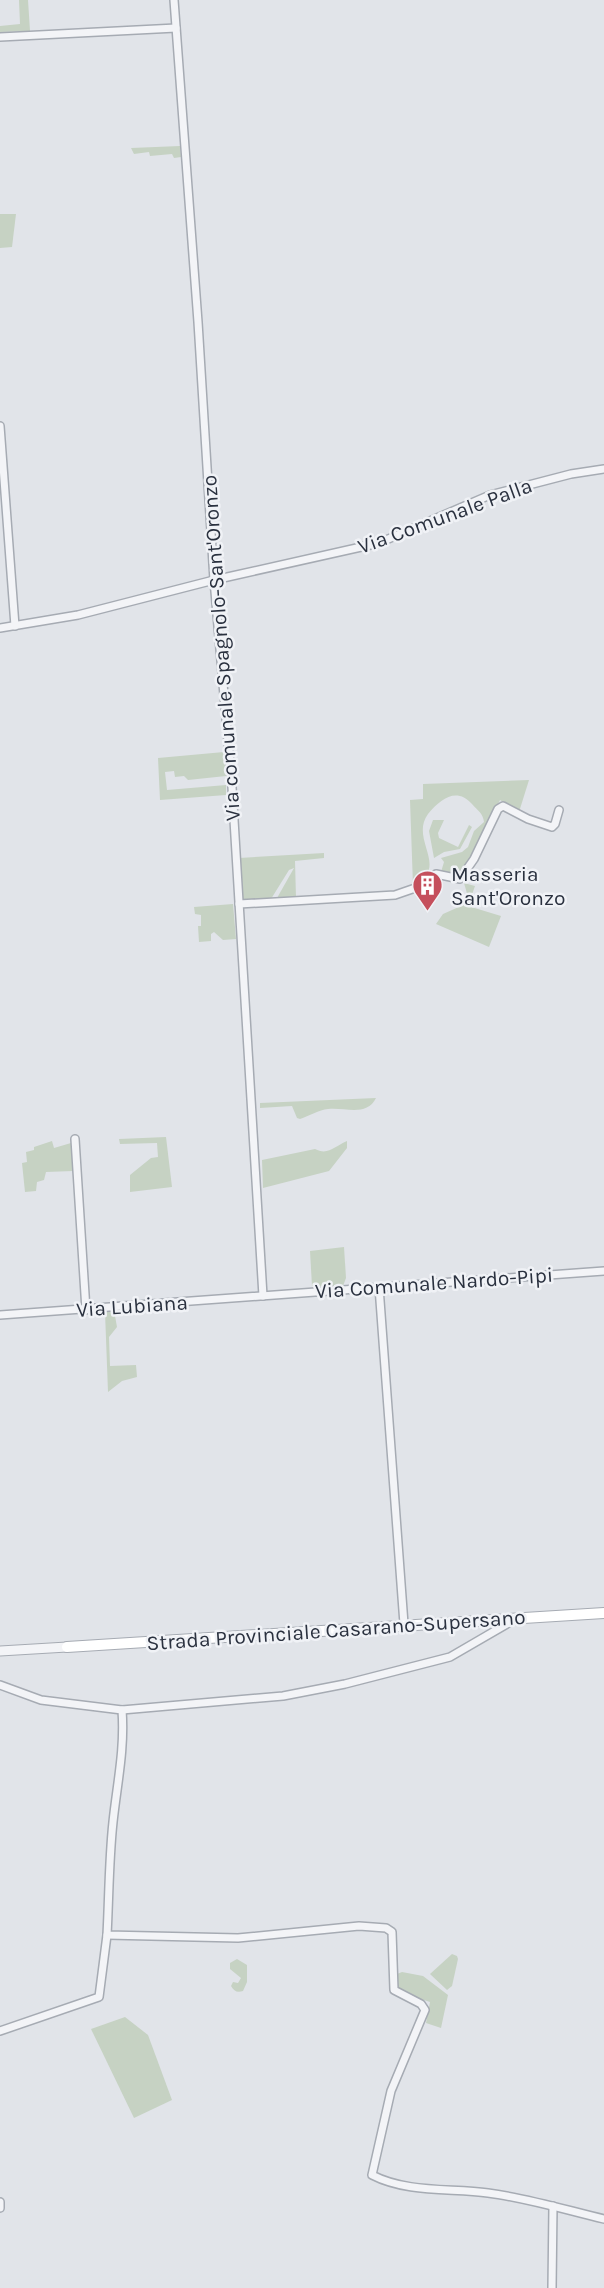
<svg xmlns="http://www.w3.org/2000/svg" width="604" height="2288" font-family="Karla,sans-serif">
<rect width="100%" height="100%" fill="#e1e4e9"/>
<g fill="#c6d2c3">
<path d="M19,0H28L30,31L0,32V26L20,24Z"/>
<path d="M180,146L181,157L174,158L172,154L150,156L149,152L134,154L131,148Z"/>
<path d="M0,214H16L12,247L0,248Z"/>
<path d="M224,752L226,776L188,780L184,776L175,777L174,771L165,772L167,790L226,785V795L160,800L158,758Z"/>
<path d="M529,780L519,812L500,800L480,843L461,876L441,872L444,862L441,858L462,852L468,847L474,831L484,822C483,813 478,811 472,804C457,787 441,798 428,814C409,840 451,867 413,886L410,800L423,799V784Z"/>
<path d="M433,820H444L438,833L439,838L458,847L469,825L472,827L460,849L444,852L434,858L429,831Z"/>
<path d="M324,853V858L295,861L296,898H277L294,868L289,870L271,899L242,901L239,858Z"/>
<path d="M464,883L475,886L468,906L501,916L489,947L436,924L443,914L461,906L468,897Z"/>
<path d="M233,904L236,939L223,940L214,932L211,934V941L199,942L198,926H201V915L195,914L194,907Z"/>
<path d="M376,1098C367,1117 345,1107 328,1109C319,1110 309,1116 300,1119L297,1118L292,1106L260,1108V1103Z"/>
<path d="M166,1137L172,1187L130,1192V1175L151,1158L158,1157L157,1143L120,1144L119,1139Z"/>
<path d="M52,1141L54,1148L71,1143L73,1171L46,1172L44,1180L37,1182L36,1191L25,1192L22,1163L27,1162L26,1152L34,1150V1147Z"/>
<path d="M347,1141V1148L329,1171L263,1188L262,1160L315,1149C328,1156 335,1146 347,1141Z"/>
<path d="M344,1247L346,1278L343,1286H312L310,1251Z"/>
<path d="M105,1312H111L115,1316L117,1327L109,1337L110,1366L136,1365L137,1377L122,1381L108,1392Z"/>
<path d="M452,1954L457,1956L458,1959L452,1986L447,1990L430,1974Z"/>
<path d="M237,1959L247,1965V1982L243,1991C237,1993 234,1991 231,1986L233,1982L238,1983L241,1978L230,1969V1963Z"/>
<path d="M402,1972L423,1976L448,1995L441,2028L426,2023L430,2002L406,1994L396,1986L397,1974Z"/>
<path d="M125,2017L148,2035L172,2100L134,2118L91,2029Z"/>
</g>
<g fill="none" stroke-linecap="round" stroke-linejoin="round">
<defs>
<g id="minor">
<path d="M174,0L198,322L214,580L232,787L263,1296"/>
<path d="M0,37L176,28"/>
<path d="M0,426L15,626"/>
<path d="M0,628L78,615L214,580L379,543L490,495L571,474L604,469"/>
<path d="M239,904L395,895L421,886L436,874L460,879L474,859L498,809L503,806L528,819L552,827L555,824L559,810"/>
<path d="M75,1139L86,1310"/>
<path d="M379,1287L404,1624"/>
<path d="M0,1315L604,1271"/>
<path d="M0,1685L41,1700L122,1710C125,1749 117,1784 113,1822C109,1859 109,1897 107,1935L238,1938L359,1926L386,1928L392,1932L394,1990L421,2004L425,2010L391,2091L372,2175C407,2193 450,2188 488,2193C527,2198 566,2210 604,2219"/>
<path d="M122,1710L283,1696L345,1684L450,1657L512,1621"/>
<path d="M0,2031L99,1997L107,1935"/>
<path d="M0,2202V2208"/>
<path d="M552,2288L553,2206"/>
</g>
<path id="tertiary" d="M0,1651L67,1647"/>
<path id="secondary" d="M67,1647L604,1613"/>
</defs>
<use href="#minor" stroke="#a6abb3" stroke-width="10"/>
<use href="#tertiary" stroke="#a6abb3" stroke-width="11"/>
<use href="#secondary" stroke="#a6abb3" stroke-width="12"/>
<use href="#minor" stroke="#f3f4f7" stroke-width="7"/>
<use href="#tertiary" stroke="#f3f4f7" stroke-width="9"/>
<use href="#secondary" stroke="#fff" stroke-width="10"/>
</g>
<defs>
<symbol id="building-pin" viewBox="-11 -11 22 30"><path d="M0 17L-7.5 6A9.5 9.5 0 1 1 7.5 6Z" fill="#c54f5c" stroke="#f0f2f6"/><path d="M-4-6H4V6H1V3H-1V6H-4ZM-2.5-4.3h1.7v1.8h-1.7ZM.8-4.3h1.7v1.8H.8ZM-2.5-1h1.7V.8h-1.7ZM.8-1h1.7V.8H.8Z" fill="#fff"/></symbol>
</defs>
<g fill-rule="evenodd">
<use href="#building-pin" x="410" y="868" width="35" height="47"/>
</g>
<g text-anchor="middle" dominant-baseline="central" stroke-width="5" stroke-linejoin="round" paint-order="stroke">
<g font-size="21" fill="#2a313f" stroke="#f0f2f6">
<text transform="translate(445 516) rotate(-20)">Via Comunale Palla</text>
<text transform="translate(221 648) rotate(-94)">Via comunale Spagnolo-Sant'Oronzo</text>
<text transform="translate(434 1283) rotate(-4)">Via Comunale Nardo-Pipi</text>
<text transform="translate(132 1306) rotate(-4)">Via Lubiana</text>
<text transform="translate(336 1630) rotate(-4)">Strada Provinciale Casarano-Supersano</text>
</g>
<g font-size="21" fill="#2a313f" stroke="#f0f2f6" text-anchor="start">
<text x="451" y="874">Masseria<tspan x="451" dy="24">Sant'Oronzo</tspan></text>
</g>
</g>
</svg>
